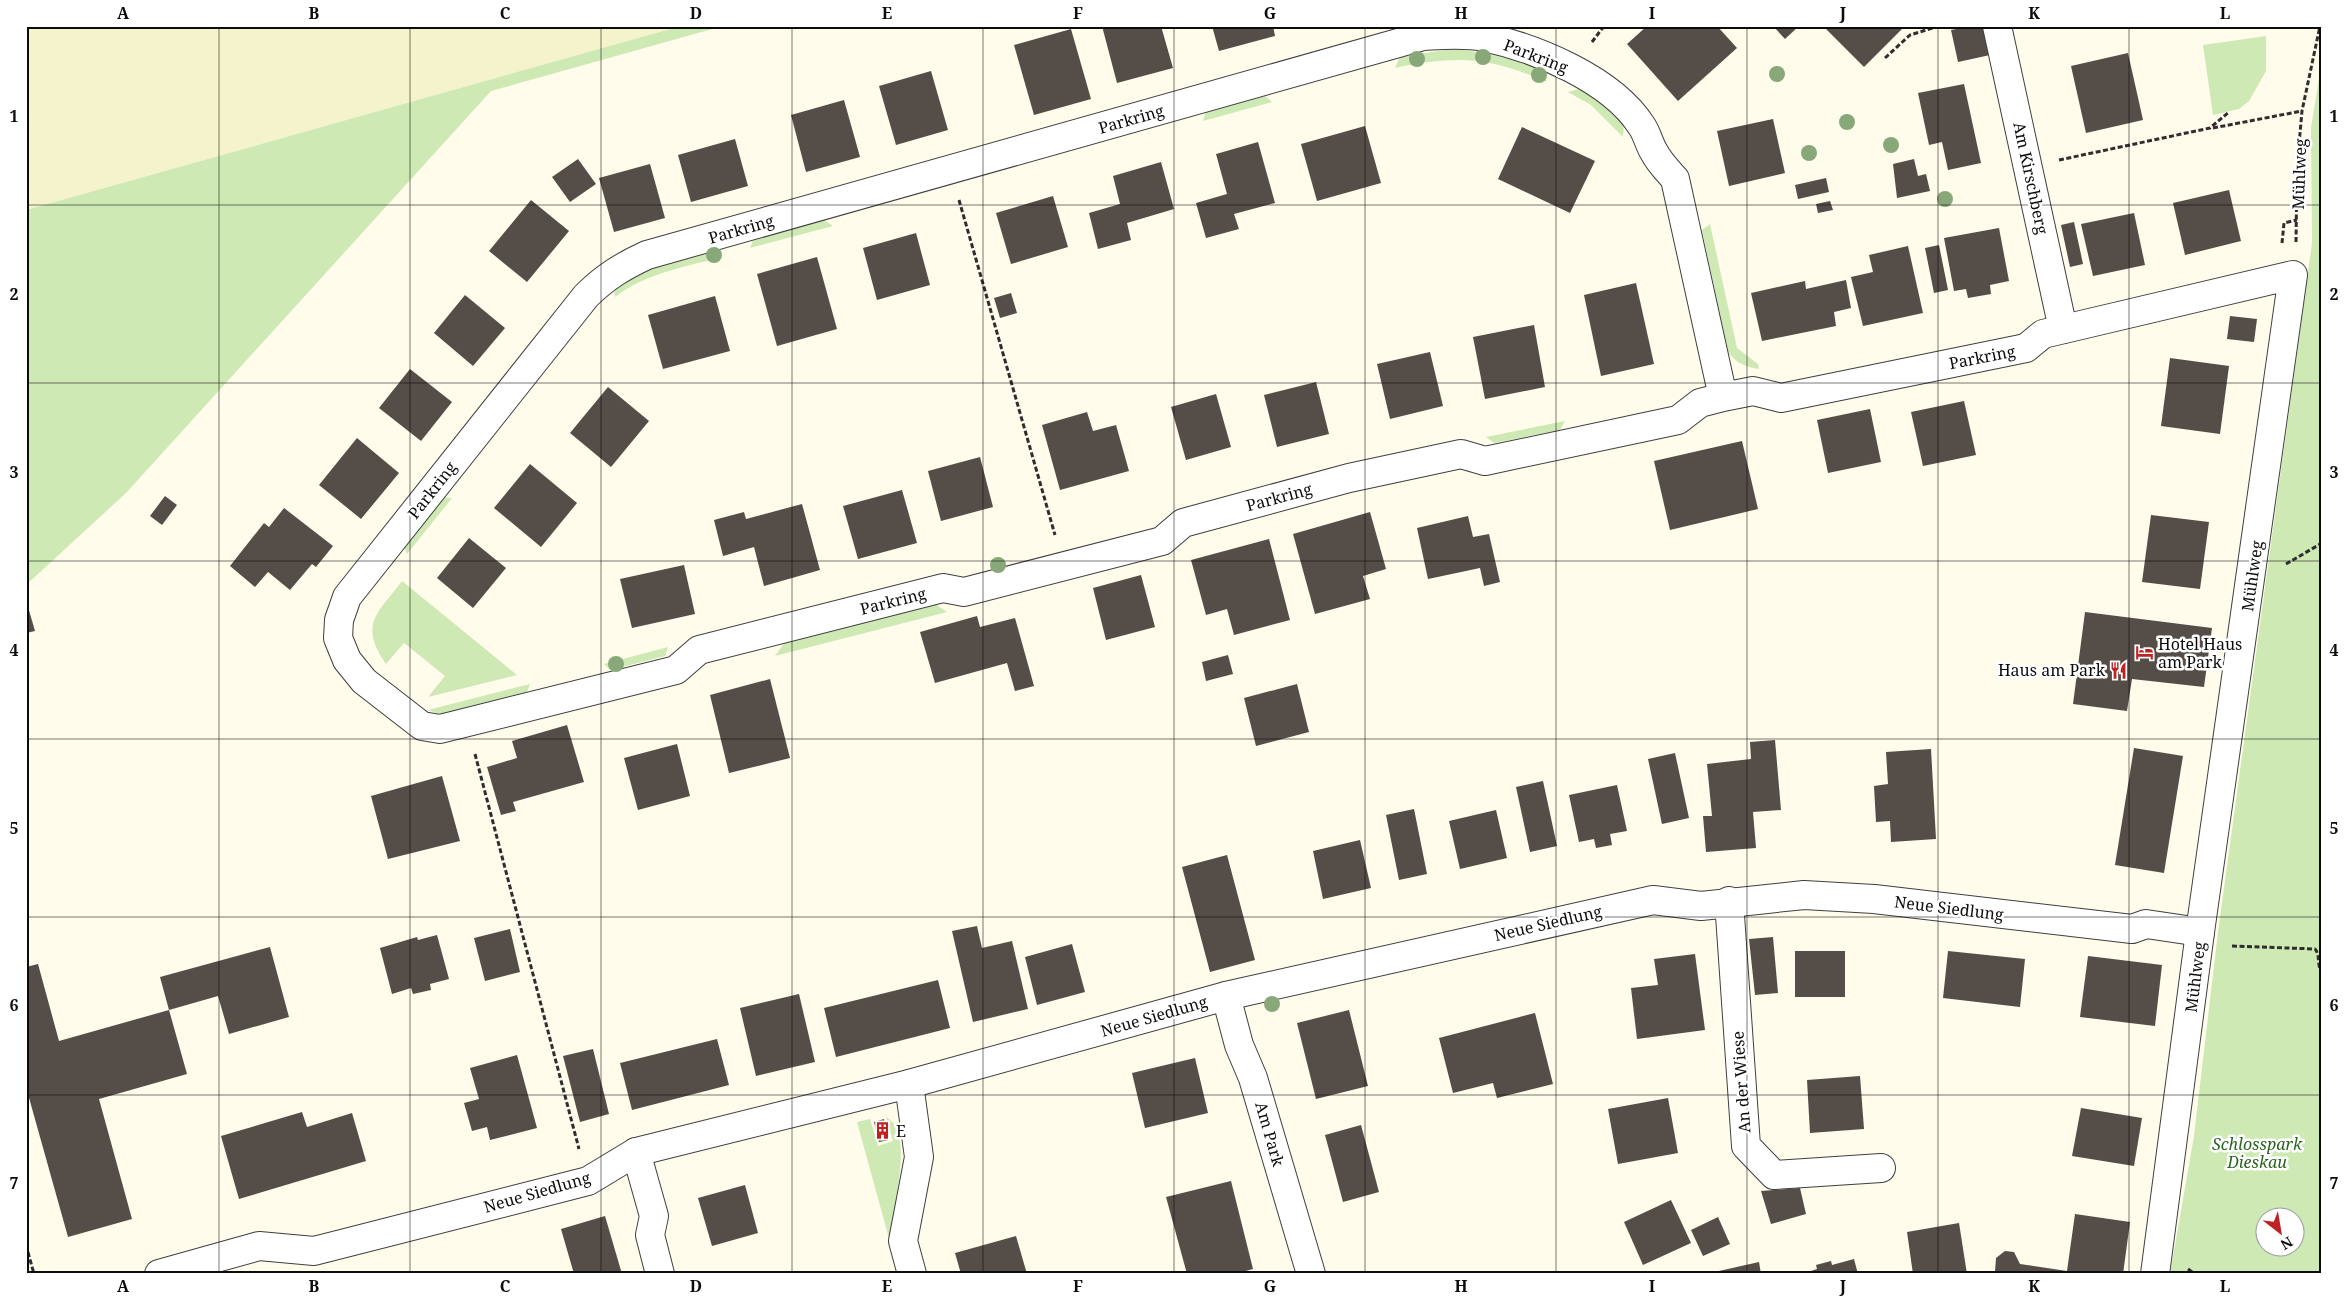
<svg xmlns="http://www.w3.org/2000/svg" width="2348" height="1300" font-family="'Noto Serif',serif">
<rect width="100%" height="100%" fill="#fffceb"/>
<path fill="#f5f3cb" d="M26,26H681L26,210Z"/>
<g fill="#cee9b4" fill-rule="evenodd">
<path d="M681,26H723L491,91L126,493L26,585V210Z"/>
<path d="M2266,36V71L2249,101L2239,109L2213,115L2203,45Z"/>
<path d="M1452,49C1485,52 1513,58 1543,71L1547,82C1490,57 1456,55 1395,68L1400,57Z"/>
<path d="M2322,60V1274H2170L2194,1136L2218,932L2312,243L2311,128ZM2266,1218H2296V1248H2266Z"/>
<path d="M1579,89L1595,98L1624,125L1623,137L1591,105L1568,92Z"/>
<path d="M1265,96L1272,102L1203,121L1206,111Z"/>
<path d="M823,219L833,226L750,248L754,238Z"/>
<path d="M1710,224L1737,348L1758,364L1759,369C1746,367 1735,363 1728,351L1702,230Z"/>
<path d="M716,250L722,257C685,267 646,273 615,297L614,286L654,267Z"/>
<path d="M1565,421L1560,430L1494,443L1486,437Z"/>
<path d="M442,497L452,498L407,554L403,545Z"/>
<path d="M402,581L517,675L428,697L445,676L404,643L386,664C358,624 378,613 402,581Z"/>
<path d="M935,604L947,612L775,656L785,642Z"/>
<path d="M668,647L665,656L610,670L604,664Z"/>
<path d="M530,684L527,692L442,715L428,710Z"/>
<path d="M886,1117C917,1133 890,1213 890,1242L857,1122L870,1119L878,1146L893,1141Z"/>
</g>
<g fill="#554d48">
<path d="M1102,26H1161L1173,68L1117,83Z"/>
<path d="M1212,26H1273L1275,36L1219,51Z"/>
<path d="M1647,26H1717L1737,48L1678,101L1627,44Z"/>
<path d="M1773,26H1799L1785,39Z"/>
<path d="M1827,26H1899L1902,29L1864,67L1825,28Z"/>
<path d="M1972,26H1984L1990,55L1958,62L1951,30Z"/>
<path d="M1071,29L1091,99L1034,115L1014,45Z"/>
<path d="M2128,53L2143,120L2086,133L2071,66Z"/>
<path d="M931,71L948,130L896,145L879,86Z"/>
<path d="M1964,84L1981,163L1948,170L1942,142L1929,145L1918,93Z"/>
<path d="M844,100L860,157L806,172L791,115Z"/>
<path d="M1773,119L1785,173L1729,186L1717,131Z"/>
<path d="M1365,126L1381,183L1317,201L1301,144Z"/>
<path d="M1522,127L1595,161L1570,213L1498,179Z"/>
<path d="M735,139L748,186L691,202L678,155Z"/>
<path d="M1258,142L1275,203L1234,214L1239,229L1206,238L1196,203L1227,194L1216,154Z"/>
<path d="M578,159L596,184L570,202L552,177Z"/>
<path d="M1914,159L1918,176L1926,174L1930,191L1897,198L1893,164Z"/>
<path d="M1161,162L1174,209L1127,223L1131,240L1098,249L1089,213L1120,204L1113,176Z"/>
<path d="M650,164L665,218L614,232L599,178Z"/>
<path d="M1826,178L1829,192L1798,199L1795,185Z"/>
<path d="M2229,190L2241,241L2185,255L2173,203Z"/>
<path d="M1053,196L1068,247L1011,264L996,213Z"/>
<path d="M531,200L569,231L527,282L489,251Z"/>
<path d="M1830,201L1833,210L1818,213L1816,204Z"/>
<path d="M2134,213L2145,265L2093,276L2081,224Z"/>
<path d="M2074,222L2083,264L2070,267L2061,225Z"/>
<path d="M1999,228L2009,281L1990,285L1991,294L1968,298L1966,289L1954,291L1944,238Z"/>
<path d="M916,233L930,285L877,300L863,248Z"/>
<path d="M1939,245L1948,290L1934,293L1925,248Z"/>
<path d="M1908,246L1923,313L1863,326L1851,277L1873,272L1869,255Z"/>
<path d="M817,257L837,329L777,346L757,274Z"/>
<path d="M1846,280L1851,308L1834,312L1836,326L1762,341L1751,293L1805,281L1806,289Z"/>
<path d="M1636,283L1654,364L1601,376L1584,295Z"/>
<path d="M1011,293L1017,313L1000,318L994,298Z"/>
<path d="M465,295L505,328L473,366L434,333Z"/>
<path d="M715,296L730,351L663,369L648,315Z"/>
<path d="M2230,316L2257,319L2254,342L2227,339Z"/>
<path d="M1534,325L1545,387L1485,399L1473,337Z"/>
<path d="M1430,352L1443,406L1390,419L1377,364Z"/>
<path d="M2170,358L2229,366L2220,434L2161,426Z"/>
<path d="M410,369L452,402L421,441L379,408Z"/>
<path d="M1316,382L1329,434L1277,447L1264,395Z"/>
<path d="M608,387L649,421L611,467L570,433Z"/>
<path d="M1216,394L1231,447L1186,460L1171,407Z"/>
<path d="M1964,401L1976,455L1923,466L1911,412Z"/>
<path d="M1870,409L1881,462L1828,473L1817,420Z"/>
<path d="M1087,412L1093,431L1116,425L1129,471L1060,490L1042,425Z"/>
<path d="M357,438L399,473L361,519L319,485Z"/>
<path d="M1742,441L1758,509L1670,530L1654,461Z"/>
<path d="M980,457L993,507L941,521L928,471Z"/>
<path d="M530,464L577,503L541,547L494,508Z"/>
<path d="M902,490L917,543L858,559L843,506Z"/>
<path d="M165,496L177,505L162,525L150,516Z"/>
<path d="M802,504L820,570L764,586L754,547L723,556L714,520L744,512L746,519Z"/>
<path d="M284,508L333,546L316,567L312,564L290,590L268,572L255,587L230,566L264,523L269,527Z"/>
<path d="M1370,512L1386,569L1363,576L1370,599L1315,614L1293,534Z"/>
<path d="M2151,515L2209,522L2200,589L2142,582Z"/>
<path d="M1468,516L1473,537L1489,534L1500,582L1484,586L1480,568L1428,579L1417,528Z"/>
<path d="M469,538L506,568L473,608L437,578Z"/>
<path d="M1269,539L1290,620L1234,635L1227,609L1206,615L1191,560Z"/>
<path d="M684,565L695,614L632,628L620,579Z"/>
<path d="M1141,575L1155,627L1106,640L1093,588Z"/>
<path d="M26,600L35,631L26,633Z"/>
<path d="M2085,612L2212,628L2204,687L2132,679L2127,711L2073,704Z"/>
<path d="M977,616L980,627L1015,618L1034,686L1015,691L1007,663L935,683L920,632Z"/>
<path d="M1228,655L1233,674L1206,681L1202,662Z"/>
<path d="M770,679L790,758L729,773L710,695Z"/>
<path d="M1297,684L1309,732L1256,746L1244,698Z"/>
<path d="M567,725L584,782L513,802L516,811L501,815L487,767L517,758L512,741Z"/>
<path d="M1775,740L1781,810L1753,812L1756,848L1706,852L1703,816H1712L1707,764L1751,759L1750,742Z"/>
<path d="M677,744L690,796L638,810L624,758Z"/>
<path d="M2134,748L2183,756L2164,873L2115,865Z"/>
<path d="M1931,749L1936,839L1891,842L1890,821L1876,822L1874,786L1888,784L1886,752Z"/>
<path d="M1675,753L1689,818L1662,824L1648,759Z"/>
<path d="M442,776L460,841L388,859L371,796Z"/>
<path d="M1543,781L1557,846L1530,852L1516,787Z"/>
<path d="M1617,785L1627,831L1610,834L1612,845L1596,848L1594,839L1579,842L1569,795Z"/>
<path d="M1414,809L1427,874L1399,880L1386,815Z"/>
<path d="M1496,810L1507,858L1460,869L1449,821Z"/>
<path d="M1360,840L1371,888L1323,899L1313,851Z"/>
<path d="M1227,855L1255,960L1210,972L1182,867Z"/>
<path d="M977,926L982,948L1012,941L1028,1009L973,1022L952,931Z"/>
<path d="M510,929L520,972L485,981L474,938Z"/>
<path d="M437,935L449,979L430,984L431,990L413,994L411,988L392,994L380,948L417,937L418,940Z"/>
<path d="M1773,937L1778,993L1755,995L1749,939Z"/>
<path d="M1072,944L1085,992L1037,1005L1025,957Z"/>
<path d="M270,947L289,1017L229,1034L218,996L169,1010L160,977Z"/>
<rect x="1795" y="951" width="50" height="46"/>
<path d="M1948,951L2025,959L2020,1007L1943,998Z"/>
<path d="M1695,954L1705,1030L1637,1039L1631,988L1658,985L1654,959Z"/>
<path d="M2088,956L2162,965L2155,1026L2080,1017Z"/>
<path d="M38,964L59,1041L169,1010L187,1074L99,1099L132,1219L68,1237L26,1087V967Z"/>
<path d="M938,980L950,1028L836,1057L824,1008Z"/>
<path d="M799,994L815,1062L756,1076L740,1008Z"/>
<path d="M1349,1010L1368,1086L1316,1099L1297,1023Z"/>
<path d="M1535,1013L1553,1084L1497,1098L1493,1083L1453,1093L1439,1038Z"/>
<path d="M717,1039L729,1085L632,1110L620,1063Z"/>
<path d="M593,1049L609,1114L580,1122L563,1056Z"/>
<path d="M517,1055L537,1128L490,1140L487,1127L472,1131L464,1103L479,1099L470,1068Z"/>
<path d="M1195,1058L1208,1113L1145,1128L1132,1073Z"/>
<path d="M1860,1076L1864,1129L1810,1133L1807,1080Z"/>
<path d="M1668,1098L1678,1153L1618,1164L1608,1109Z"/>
<path d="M2081,1108L2142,1118L2134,1166L2072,1156Z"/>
<path d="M302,1112L307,1127L352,1113L366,1161L239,1199L221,1136Z"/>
<path d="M884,1119L889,1140L879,1142L874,1122Z"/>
<path d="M1361,1125L1379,1192L1343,1202L1325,1135Z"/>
<path d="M1231,1181L1253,1269L1235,1274H1187L1166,1197Z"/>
<path d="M745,1185L758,1233L712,1246L698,1198Z"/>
<path d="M1800,1188L1806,1214L1771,1224L1761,1191Z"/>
<path d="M1671,1200L1691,1243L1643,1265L1624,1222Z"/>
<path d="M2075,1214L2130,1222L2123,1274H1997L1995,1271L1996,1258L2005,1251L2014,1252L2020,1264L2067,1271Z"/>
<path d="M605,1216L622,1274H574L561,1229Z"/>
<path d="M1718,1217L1730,1244L1703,1256L1691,1230Z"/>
<path d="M1959,1223L1967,1274H1913L1907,1232Z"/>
<path d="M1016,1236L1027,1274H961L955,1253Z"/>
<path d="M1854,1259L1858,1274H1802L1817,1269L1816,1265L1831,1261L1832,1265Z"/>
<path d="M1759,1262L1761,1274H1710V1273Z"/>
</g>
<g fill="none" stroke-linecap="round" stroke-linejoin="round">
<defs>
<g id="minor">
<path d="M1997,26L2063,329"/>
<path d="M1723,397L1675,179C1668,171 1659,162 1654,152C1649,144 1647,133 1641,125C1611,79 1536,48 1484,37C1464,33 1443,35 1423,36L647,255C623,266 605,277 586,296L347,597L339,620L338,638L347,660L364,681L422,726L440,729L676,670L699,650L943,588L964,592L1162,541L1183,523L1349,478L1461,454L1485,461L1678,420L1700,403L1723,397L1753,391L1781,398L2026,348L2043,334L2293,275L2200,932L2155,1274"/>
<path d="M1729,901L1746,1146L1774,1175L1881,1168"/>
<path d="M1226,996L1239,1045L1253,1078L1311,1274"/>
<path d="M909,1084L919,1157L903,1241L912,1274"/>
<path d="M636,1152L654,1216L650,1235L660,1274"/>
<path d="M159,1274L259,1246L314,1251L588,1181L636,1152L909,1084L1226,996L1653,900L1701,906L1804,895L1874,899L2132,929L2146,924L2200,932"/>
</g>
</defs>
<use href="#minor" stroke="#3f3f3f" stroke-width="30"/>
<g stroke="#2e2e2e" stroke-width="3" stroke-dasharray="5 2.5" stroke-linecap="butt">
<path d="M1592,42L1604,26"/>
<path d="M1885,58L1910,35L1939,26"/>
<path d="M2213,128L2302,111"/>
<path d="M2059,160L2210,128L2229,112"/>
<path d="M959,200L1055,535"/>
<path d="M2296,242L2297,167L2302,111L2320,26"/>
<path d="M2282,243L2284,223L2297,220"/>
<path d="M2286,564L2322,543"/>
<path d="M475,754L579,1149"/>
<path d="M2232,946L2315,949C2321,956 2316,965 2322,971"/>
<path d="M26,1245L34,1274"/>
<path d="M2188,1269L2195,1274"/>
</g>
<use href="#minor" stroke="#fff" stroke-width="28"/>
</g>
<g fill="#89a879">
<circle cx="1483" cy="57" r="8"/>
<circle cx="1417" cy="59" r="8"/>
<circle cx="1777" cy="74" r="8"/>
<circle cx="1539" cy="75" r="8"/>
<circle cx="1847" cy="122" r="8"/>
<circle cx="1891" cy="145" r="8"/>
<circle cx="1809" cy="153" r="8"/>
<circle cx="1945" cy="199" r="8"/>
<circle cx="714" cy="255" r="8"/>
<circle cx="998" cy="565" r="8"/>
<circle cx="616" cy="664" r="8"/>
<circle cx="1272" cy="1004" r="8"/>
</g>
<path fill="none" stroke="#0c0c0c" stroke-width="1" stroke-opacity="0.55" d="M219,26V1274M410,26V1274M601,26V1274M792,26V1274M983,26V1274M1174,26V1274M1365,26V1274M1556,26V1274M1747,26V1274M1938,26V1274M2129,26V1274M26,205H2322M26,383H2322M26,561H2322M26,739H2322M26,917H2322M26,1095H2322"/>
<defs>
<symbol id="hotel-bare" viewBox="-9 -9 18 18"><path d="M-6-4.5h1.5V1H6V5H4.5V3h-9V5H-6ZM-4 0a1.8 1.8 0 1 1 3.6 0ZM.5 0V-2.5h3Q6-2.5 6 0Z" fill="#be2223" stroke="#fff" stroke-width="2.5" paint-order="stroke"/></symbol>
<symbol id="restaurant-bare" viewBox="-9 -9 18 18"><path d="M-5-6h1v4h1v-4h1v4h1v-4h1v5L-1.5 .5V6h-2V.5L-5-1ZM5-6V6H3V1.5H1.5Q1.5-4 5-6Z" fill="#be2223" stroke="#fff" stroke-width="2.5" paint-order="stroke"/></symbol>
<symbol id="building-bare" viewBox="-9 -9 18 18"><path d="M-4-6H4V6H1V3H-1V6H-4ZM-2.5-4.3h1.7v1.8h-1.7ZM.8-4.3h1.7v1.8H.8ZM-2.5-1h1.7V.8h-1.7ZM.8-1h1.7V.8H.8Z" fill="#be2223" stroke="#fff" stroke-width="2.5" paint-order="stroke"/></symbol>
</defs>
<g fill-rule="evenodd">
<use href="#hotel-bare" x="2132" y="640" width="25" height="25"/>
<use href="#restaurant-bare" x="2106" y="658" width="25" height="25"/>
<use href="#building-bare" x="870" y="1118" width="25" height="25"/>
</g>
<g text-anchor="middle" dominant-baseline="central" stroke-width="5" stroke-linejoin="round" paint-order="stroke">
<g font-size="16" fill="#0c0c0c" stroke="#fff">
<text transform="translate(1536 56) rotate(21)">Parkring</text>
<text transform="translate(1131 119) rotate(-16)">Parkring</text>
<text transform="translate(2299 174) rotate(-88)">Mühlweg</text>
<text transform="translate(2031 178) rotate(78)">Am Kirschberg</text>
<text transform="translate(741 229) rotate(-16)">Parkring</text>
<text transform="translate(1982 357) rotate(-11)">Parkring</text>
<text transform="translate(432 490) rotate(-52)">Parkring</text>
<text transform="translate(1279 497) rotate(-15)">Parkring</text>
<text transform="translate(2252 576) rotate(-82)">Mühlweg</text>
<text transform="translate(893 601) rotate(-14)">Parkring</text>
<text transform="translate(1949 908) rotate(7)">Neue Siedlung</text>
<text transform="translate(1548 923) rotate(-13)">Neue Siedlung</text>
<text transform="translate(2195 977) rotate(-83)">Mühlweg</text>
<text transform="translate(1154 1016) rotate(-16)">Neue Siedlung</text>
<text transform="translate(1741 1082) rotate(-94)">An der Wiese</text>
<text transform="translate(1270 1134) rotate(74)">Am Park</text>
<text transform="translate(537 1192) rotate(-16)">Neue Siedlung</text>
</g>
<g font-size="16" fill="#0c0c0c" stroke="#fff" text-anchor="start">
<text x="2158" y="644">Hotel Haus<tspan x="2158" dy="18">am Park</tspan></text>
<text x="2105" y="670" text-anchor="end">Haus am Park</text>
<text x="896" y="1131">E</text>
</g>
<g font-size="16" font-style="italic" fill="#28641c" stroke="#fff">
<text x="2257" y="1144">Schlosspark<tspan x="2257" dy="18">Dieskau</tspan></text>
</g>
</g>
<rect width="2348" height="1300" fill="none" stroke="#ffffff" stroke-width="55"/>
<g transform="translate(2280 1232) rotate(149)"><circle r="24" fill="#ffffff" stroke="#9e9e9e"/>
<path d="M0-4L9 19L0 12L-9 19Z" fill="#be2223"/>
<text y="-8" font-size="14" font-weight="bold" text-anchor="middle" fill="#0c0c0c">N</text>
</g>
<rect x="28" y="28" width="2292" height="1244" fill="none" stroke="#0c0c0c" stroke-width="2"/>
<g font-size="16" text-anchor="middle" font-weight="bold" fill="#0c0c0c">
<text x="123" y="19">A</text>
<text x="314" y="19">B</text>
<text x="505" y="19">C</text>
<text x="696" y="19">D</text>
<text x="887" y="19">E</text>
<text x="1078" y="19">F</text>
<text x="1270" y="19">G</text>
<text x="1461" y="19">H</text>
<text x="1652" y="19">I</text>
<text x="1843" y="19">J</text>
<text x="2034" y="19">K</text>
<text x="2225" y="19">L</text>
<text x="14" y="122">1</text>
<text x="2334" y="122">1</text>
<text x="14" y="300">2</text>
<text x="2334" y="300">2</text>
<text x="14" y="478">3</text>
<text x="2334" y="478">3</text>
<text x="14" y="656">4</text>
<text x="2334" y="656">4</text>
<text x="14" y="834">5</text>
<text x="2334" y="834">5</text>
<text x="14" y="1011">6</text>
<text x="2334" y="1011">6</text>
<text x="14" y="1189">7</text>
<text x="2334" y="1189">7</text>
<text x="123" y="1292">A</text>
<text x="314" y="1292">B</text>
<text x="505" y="1292">C</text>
<text x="696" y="1292">D</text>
<text x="887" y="1292">E</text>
<text x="1078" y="1292">F</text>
<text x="1270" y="1292">G</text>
<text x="1461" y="1292">H</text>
<text x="1652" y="1292">I</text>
<text x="1843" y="1292">J</text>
<text x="2034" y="1292">K</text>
<text x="2225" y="1292">L</text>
</g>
</svg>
